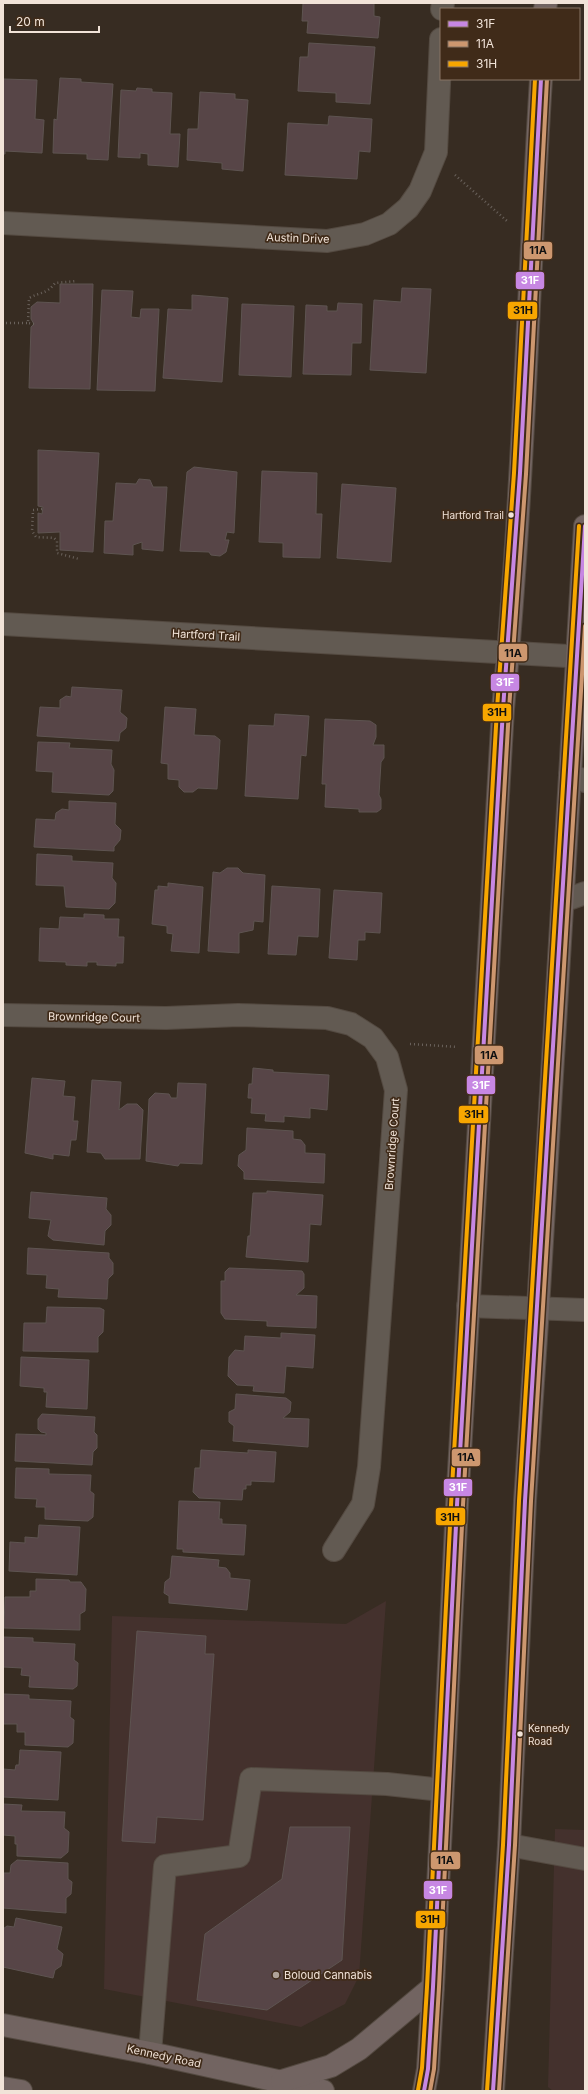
<svg xmlns="http://www.w3.org/2000/svg" width="588" height="2094" font-family="Inter,sans-serif">
<rect width="100%" height="100%" fill="#372c22"/>
<g fill="#44312d">
<path d="M386,1601L359,1976L345,2004L301,2027L104,1989L112,1616L346,1624Z"/>
<path d="M555,1829L585,1830V2091H553L548,2087Z"/>
</g>
<g fill="#574547" stroke="#5e5451">
<path d="M303,3H374V16L380,17L378,38L307,33L308,21H302Z"/>
<path d="M309,43L375,47L370,104L336,102V93L298,91L300,57H308Z"/>
<path d="M60,78L81,79V82L113,84L108,160L87,159V154L53,153L54,119L57,120Z"/>
<path d="M3,79L37,80L35,119L44,120L42,153L5,151V154H3Z"/>
<path d="M137,88L152,89V92L172,93L170,134H180L178,167L148,165V154L140,153V158L118,157L121,90L136,91Z"/>
<path d="M200,92L235,94V99L248,100L243,171L222,169V163L187,160L188,129H198Z"/>
<path d="M329,116L372,119L370,152L359,151L357,179L285,175L288,123L328,125Z"/>
<path d="M60,284H93L90,389L29,388L31,327L34,324L31,319V307L37,302L60,303Z"/>
<path d="M402,288L431,289L426,373L370,370L374,300L401,302Z"/>
<path d="M102,290L133,291L131,317L140,318L141,309H159L155,391L97,390Z"/>
<path d="M192,295L228,298L222,382L163,378L168,309L192,310Z"/>
<path d="M338,303L362,304L361,343H352L351,375L303,374L306,305L327,306V311H337Z"/>
<path d="M242,304L294,306L291,377L239,375Z"/>
<path d="M38,450L99,453L93,552L60,550V532L38,533V513L42,514L43,507L38,506Z"/>
<path d="M194,467L237,472L234,533L227,532L225,540H229L226,552L220,556L211,555L209,552L180,551L187,472Z"/>
<path d="M262,471L317,473L316,514H322L320,558L283,557V543L259,542Z"/>
<path d="M139,479L150,480L153,487H167L163,551L142,549V542L133,545V555L104,553L105,521H113L116,483L136,484Z"/>
<path d="M342,484L396,488L391,562L337,558Z"/>
<path d="M72,687L122,690L120,712L127,718L126,728L120,733L119,741L37,736L40,707L60,708V700L66,696L71,697Z"/>
<path d="M165,707L196,709L194,735L215,736L220,740L217,789L198,788L193,792H184L179,787V780L168,779V764L161,763Z"/>
<path d="M275,714L309,716L306,756L301,755L298,799L245,796L249,725L274,726Z"/>
<path d="M325,719L370,721L376,725V737L373,745H384V758L381,762L379,795L381,799V809L377,812H359V809L325,807L326,784H322Z"/>
<path d="M38,742L70,743L69,748L112,750L111,764L114,770L113,791L109,795L52,792L53,772L36,771Z"/>
<path d="M69,801L116,803L115,824L121,830L120,840L114,847V851L34,847L36,819L55,820L56,813L62,809L69,810Z"/>
<path d="M37,854L72,856V861L113,863L112,878L116,883L115,903L109,909L66,907L64,886L36,885Z"/>
<path d="M227,868H238L243,873L265,875L263,922L254,921L253,930L239,933V953L208,951L213,872L220,873Z"/>
<path d="M168,883L203,887L199,953L171,951L173,934L167,933V926L152,924L155,890H158V886L168,887Z"/>
<path d="M272,886L320,889L318,937L298,936L296,955L268,954Z"/>
<path d="M334,890L382,893L380,933L365,932V940H358L357,960L329,958Z"/>
<path d="M84,914L104,915V919H119L118,937H124L123,963H116V966L97,965V962H87V966L66,965V962L39,961L40,928L59,929L60,917L84,918Z"/>
<path d="M253,1068L273,1070V1072L329,1075L327,1110L310,1108V1118L284,1116V1122L265,1121L266,1114L251,1113L252,1098H248L249,1084H252Z"/>
<path d="M32,1078L65,1081L63,1096L75,1097L73,1121H78L76,1140H71L69,1156L53,1154V1159L25,1153Z"/>
<path d="M92,1080L121,1082L119,1110L127,1104H137L143,1110L140,1159H105L101,1153L87,1152Z"/>
<path d="M178,1083L206,1084L202,1164L180,1163L178,1166L146,1161L149,1099L155,1093L169,1094L171,1098H177Z"/>
<path d="M247,1128L293,1131V1139L301,1140L305,1145V1153L325,1154L324,1183L244,1179V1172L238,1166L239,1155L246,1150Z"/>
<path d="M267,1191L323,1195L321,1225L310,1224L308,1262L246,1257L248,1236H250L253,1193H267Z"/>
<path d="M31,1192L107,1198L106,1209L111,1215V1225L105,1231L104,1245L53,1240L48,1236L51,1220L29,1218Z"/>
<path d="M28,1248L109,1253V1258L113,1263V1274L108,1279L107,1299L58,1297L59,1289L46,1288L47,1275L27,1274Z"/>
<path d="M229,1268L302,1271L304,1274V1288L296,1295L317,1296L316,1328L267,1326V1321L225,1319L221,1313V1281H225V1272Z"/>
<path d="M47,1307L100,1308L104,1310L103,1332L98,1337V1352L23,1351L24,1323H46Z"/>
<path d="M281,1333L315,1335L313,1368L286,1366L284,1393L253,1391L254,1386L237,1385L228,1376L229,1357L235,1350L244,1351L245,1336L281,1338Z"/>
<path d="M21,1357L89,1360L87,1409L46,1407L47,1392H44V1388L20,1386Z"/>
<path d="M236,1394L286,1398L291,1402L290,1412L283,1418L309,1419L308,1447L233,1441L234,1426L229,1422V1412L235,1409Z"/>
<path d="M42,1414L95,1417L94,1432L97,1435V1448L93,1452L92,1465L15,1461L16,1434L46,1435V1433L41,1432L38,1429V1419Z"/>
<path d="M201,1450L248,1453V1450L276,1452L274,1482L251,1481V1485H246V1489H243L242,1500L199,1498L193,1492L195,1468H200Z"/>
<path d="M16,1468L49,1469V1474L91,1475L90,1491L94,1494L93,1517L88,1521L45,1519V1507H36L37,1499L15,1498Z"/>
<path d="M179,1501L220,1502L219,1519H222V1524L246,1525L244,1555L183,1552V1549H177Z"/>
<path d="M39,1525L80,1527L77,1575L9,1571L10,1542L25,1543V1537L38,1538Z"/>
<path d="M172,1556L219,1560L218,1567L226,1568L230,1573V1578L250,1580L247,1610L169,1603V1596L164,1593L165,1582L170,1578Z"/>
<path d="M36,1579L69,1580L70,1582H81L86,1589L85,1611L80,1614V1630L4,1628L5,1597H30V1591H36Z"/>
<path d="M137,1631L206,1636L205,1654H214L203,1820L157,1817L155,1843L122,1841Z"/>
<path d="M3,1637L33,1638V1642L75,1644L74,1660L78,1663L77,1686L73,1689L29,1687L30,1676L21,1675L22,1668L3,1667Z"/>
<path d="M3,1694L29,1695V1699L71,1701L70,1717L74,1720L73,1743L68,1747L25,1745V1732H17V1724H3Z"/>
<path d="M20,1750L61,1752L58,1800L3,1797V1769L15,1770L16,1765H19Z"/>
<path d="M3,1804L22,1805L21,1811L65,1812L64,1828L69,1832L68,1852L61,1858L17,1856V1844H15V1836L3,1835Z"/>
<path d="M290,1827H350L342,1960L267,2010L197,2000L205,1934L282,1879Z"/>
<path d="M17,1860L68,1863V1879L72,1882L71,1894L66,1898V1913L3,1908L4,1873H10L11,1865Z"/>
<path d="M16,1918L62,1927L57,1949L63,1954L61,1966L55,1970L53,1978L3,1967V1929L7,1926L14,1927Z"/>
</g>
<g fill="none" stroke-linecap="round" stroke-linejoin="round">
<defs>
<g id="minor">
<path d="M442,9L443,3"/>
<path d="M3,223L327,241L365,234L389,224L408,208L420,191L436,152L441,39"/>
<path d="M3,624L585,657"/>
<path d="M570,775L585,781"/>
<path d="M563,901L585,893"/>
<path d="M3,1015L166,1018L238,1015L327,1018L351,1024L373,1038L387,1057L396,1090L369,1467L363,1504L334,1550"/>
<path d="M468,1306L585,1310"/>
<path d="M509,1845L585,1859"/>
<path d="M150,2053L165,1866L239,1856L251,1779L387,1784L442,1790"/>
</g>
<g id="major">
<path d="M545,9L546,3"/>
<path d="M3,2025L150,2053L323,2091"/>
<path d="M282,2081L331,2066L359,2049L433,1987"/>
<path d="M3,2088L21,2091"/>
<path d="M424,2091L428,2069L433,1987L457,1505L503,709C523,500 528,289 541,79"/>
<path d="M493,2091L509,1845L525,1501L538,1308L585,526"/>
</g>
</defs>
<use href="#minor" stroke="#544a41" stroke-width="24"/>
<use href="#major" stroke="#544a41" stroke-width="24"/>
<g stroke="#6a625c" stroke-width="2.5" stroke-dasharray="1 3" stroke-linecap="butt">
<path d="M455,175L507,221"/>
<path d="M6,323H28"/>
<path d="M34,324L28,323L29,298C40,292 47,294 55,283L77,281"/>
<path d="M42,509L33,510L32,531L36,537L54,538L57,541V553L79,559"/>
<path d="M410,1044L457,1047"/>
</g>
<use href="#minor" stroke="#625a52" stroke-width="22"/>
<use href="#major" stroke="#726461" stroke-width="22"/>
<defs>
<g id="bus-1">
<path d="M424,2091L428,2069L433,1987L457,1505L503,709L520,473L541,79"/>
<path d="M493,2091L509,1845L525,1501L585,526"/>
</g>
<g id="bus-2">
<path d="M430,2091L434,2069L439,1987L463,1505L509,709L526,474L547,79"/>
<path d="M499,2091L515,1845L531,1501L585,626"/>
</g>
<g id="bus-3">
<path d="M418,2090L422,2068L427,1987L451,1505L497,709L514,473L535,79"/>
<path d="M487,2091L503,1845L519,1501L579,526"/>
</g>
</defs>
<use href="#bus-1" stroke="#402b19" stroke-width="7"/>
<use href="#bus-2" stroke="#402b19" stroke-width="7"/>
<use href="#bus-3" stroke="#402b19" stroke-width="7"/>
<use href="#bus-1" stroke="#c787e3" stroke-width="4"/>
<use href="#bus-2" stroke="#cd976f" stroke-width="4"/>
<use href="#bus-3" stroke="#f7a600" stroke-width="4"/>
</g>
<g fill="#f1e3d8" stroke="#402b19" stroke-width="1.5">
<circle cx="511" cy="515" r="3.5"/>
<circle cx="520" cy="1734" r="3.5"/>
</g>
<circle fill="#b0a398" stroke="#402b19" stroke-width="1.5" cx="276" cy="1975" r="4"/>
<g text-anchor="middle" dominant-baseline="central" stroke-width="3.5" stroke-linejoin="round" paint-order="stroke">
<g font-size="10" fill="#f1e3d8" stroke="#402b19" text-anchor="end">
<text x="504" y="515">Hartford Trail</text>
<text x="528" y="1728" text-anchor="start">Kennedy<tspan x="528" dy="13">Road</tspan></text>
</g>
<g font-size="11" fill="#f1e3d8" stroke="#402b19">
<text transform="translate(298 238) rotate(2)">Austin Drive</text>
<text transform="translate(206 635) rotate(3)">Hartford Trail</text>
<text transform="translate(94 1017) rotate(1)">Brownridge Court</text>
<text transform="translate(392 1144) rotate(-86)">Brownridge Court</text>
<text transform="translate(164 2056) rotate(12)">Kennedy Road</text>
</g>
<g font-size="11" fill="#f1e3d8" stroke="#402b19" text-anchor="start">
<text x="284" y="1975">Boloud Cannabis</text>
</g>
</g>
<g stroke="#402b19" stroke-width="1.5">
<rect x="523" y="241" width="30" height="19" rx="4" fill="#cd976f"/>
<rect x="515" y="271" width="30" height="19" rx="4" fill="#c787e3"/>
<rect x="507" y="301" width="31" height="19" rx="4" fill="#f7a600"/>
<rect x="498" y="643" width="30" height="19" rx="4" fill="#cd976f"/>
<rect x="490" y="673" width="30" height="19" rx="4" fill="#c787e3"/>
<rect x="482" y="703" width="30" height="19" rx="4" fill="#f7a600"/>
<rect x="474" y="1045" width="30" height="20" rx="4" fill="#cd976f"/>
<rect x="466" y="1075" width="30" height="20" rx="4" fill="#c787e3"/>
<rect x="458" y="1105" width="31" height="19" rx="4" fill="#f7a600"/>
<rect x="451" y="1448" width="30" height="19" rx="4" fill="#cd976f"/>
<rect x="443" y="1478" width="30" height="19" rx="4" fill="#c787e3"/>
<rect x="435" y="1507" width="31" height="19" rx="4" fill="#f7a600"/>
<rect x="430" y="1851" width="31" height="19" rx="4" fill="#cd976f"/>
<rect x="423" y="1880" width="30" height="20" rx="4" fill="#c787e3"/>
<rect x="415" y="1910" width="31" height="19" rx="4" fill="#f7a600"/>
</g>
<g font-size="11" text-anchor="middle" font-weight="bold" fill="#fff">
<text x="530" y="284">31F</text>
<text x="505" y="686">31F</text>
<text x="481" y="1089">31F</text>
<text x="458" y="1491">31F</text>
<text x="438" y="1894">31F</text>
</g>
<g font-size="11" text-anchor="middle" font-weight="bold" fill="#111">
<text x="538" y="254">11A</text>
<text x="523" y="314">31H</text>
<text x="513" y="657">11A</text>
<text x="497" y="716">31H</text>
<text x="489" y="1059">11A</text>
<text x="474" y="1118">31H</text>
<text x="466" y="1461">11A</text>
<text x="450" y="1521">31H</text>
<text x="445" y="1864">11A</text>
<text x="430" y="1923">31H</text>
</g>
<rect width="588" height="2094" fill="none" stroke="#f1e3d8" stroke-width="8"/>
<rect x="440" y="8" width="140" height="72" fill="#402b19" stroke="#877565"/>
<rect x="448" y="21" width="20" height="6" fill="#c787e3" stroke="#877565"/>
<text x="476" y="28" font-size="12" fill="#f1e3d8">31F</text>
<rect x="448" y="41" width="20" height="6" fill="#cd976f" stroke="#877565"/>
<text x="476" y="48" font-size="12" fill="#f1e3d8">11A</text>
<rect x="448" y="61" width="20" height="6" fill="#f7a600" stroke="#877565"/>
<text x="476" y="68" font-size="12" fill="#f1e3d8">31H</text>
<path d="M10 26v6h89v-6" fill="none" stroke="#f1e3d8" stroke-width="2"/>
<text x="16" y="26" font-size="12" fill="#f1e3d8" stroke="#402b19" stroke-width="3" paint-order="stroke">20 m</text>
</svg>
